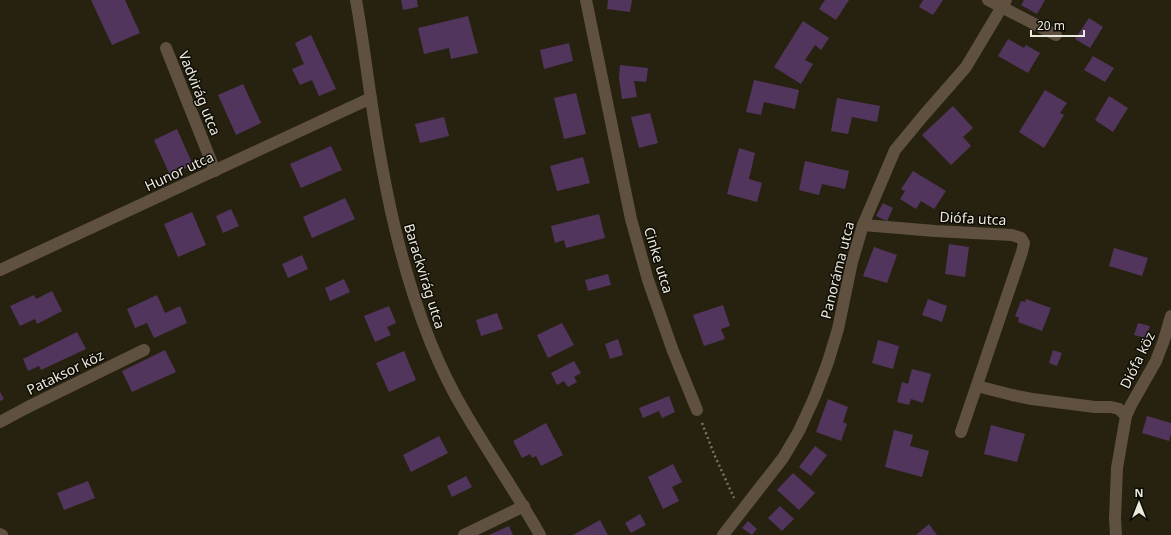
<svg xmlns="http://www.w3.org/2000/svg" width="1171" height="535" font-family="'Noto Sans',sans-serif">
<rect width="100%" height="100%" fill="#272210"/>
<g fill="#51355d">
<path d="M91,0H125L140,33L112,45Z"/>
<path d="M401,0H417L418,7L403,10Z"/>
<path d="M608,0H632L630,12L607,9Z"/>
<path d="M825,0H849L836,20L819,9Z"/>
<path d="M923,0H943L933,15L919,7Z"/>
<path d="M1024,0H1045L1037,14L1021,5Z"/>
<path d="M468,16L478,53L451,59L449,48L424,54L418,28Z"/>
<path d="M1089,18L1103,27L1090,48L1075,39Z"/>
<path d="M803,21L829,38L821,50L815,45L805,60L813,64L801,84L774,67Z"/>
<path d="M311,35L336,89L319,96L312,80L300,85L292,69L304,64L295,43Z"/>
<path d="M1008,39L1024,48L1026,45L1040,53L1028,73L998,56Z"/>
<path d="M569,43L573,61L544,69L540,50Z"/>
<path d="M1093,56L1114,68L1105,82L1084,70Z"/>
<path d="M620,65L648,68L646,82L634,81L637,97L622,99L619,78Z"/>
<path d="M754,80L799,90L795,109L764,102L761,115L746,112Z"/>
<path d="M243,84L261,123L236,135L218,95Z"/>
<path d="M1045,90L1067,103L1060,113L1064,115L1044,148L1019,132Z"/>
<path d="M576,93L586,134L564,139L554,98Z"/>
<path d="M1109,96L1128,108L1113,132L1095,120Z"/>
<path d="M837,98L880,106L877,122L852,117L848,134L831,131Z"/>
<path d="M953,106L973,128L963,137L971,146L951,165L922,135Z"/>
<path d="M650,113L658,143L639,148L631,117Z"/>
<path d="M444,117L449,136L420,143L415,124Z"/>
<path d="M177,129L193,165L170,175L154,140Z"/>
<path d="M331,146L342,170L301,188L290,164Z"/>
<path d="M739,148L755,153L749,179L762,183L757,202L727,194Z"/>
<path d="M583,157L590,183L557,191L550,166Z"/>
<path d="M805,161L849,171L845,189L822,184L819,195L799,190Z"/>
<path d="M913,171L946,191L934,209L921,201L916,209L900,199L905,191L901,189Z"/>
<path d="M345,198L355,219L312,238L303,217Z"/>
<path d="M883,203L893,208L887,221L876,216Z"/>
<path d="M231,209L239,226L223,233L216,216Z"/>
<path d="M192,212L206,245L178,257L164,224Z"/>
<path d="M599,214L605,238L566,248L564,240L555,243L551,226Z"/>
<path d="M949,244L969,247L965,277L945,274Z"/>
<path d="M874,247L897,255L887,283L863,276Z"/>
<path d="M1114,248L1148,258L1142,276L1109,266Z"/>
<path d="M302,255L308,269L288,278L282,264Z"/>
<path d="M608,274L611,285L588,291L585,280Z"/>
<path d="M344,279L350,292L330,301L325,288Z"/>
<path d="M52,291L62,311L37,324L35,319L20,326L10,306L34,295L36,299Z"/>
<path d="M157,295L165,313L180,306L187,323L154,338L147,323L135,328L127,309Z"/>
<path d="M928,299L947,306L942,322L922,315Z"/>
<path d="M1026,299L1051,308L1042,331L1018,322L1019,318L1015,316L1021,301L1025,302Z"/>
<path d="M723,305L730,326L721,329L725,339L704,346L693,315Z"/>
<path d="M389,306L396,323L387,327L391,335L375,342L364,316Z"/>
<path d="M497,313L503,329L481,336L476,320Z"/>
<path d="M562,323L574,345L548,358L537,335Z"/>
<path d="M1138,323L1150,326L1146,338L1134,335Z"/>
<path d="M77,332L86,349L41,370L39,366L28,371L23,359Z"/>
<path d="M618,339L623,355L610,359L605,344Z"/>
<path d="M878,340L899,346L893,369L872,363Z"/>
<path d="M165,350L176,372L132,392L122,371Z"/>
<path d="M1053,350L1062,353L1057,366L1049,363Z"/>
<path d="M404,351L416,380L389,392L376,363Z"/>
<path d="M574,361L581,373L574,377L577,382L568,387L564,381L557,385L551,373Z"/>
<path d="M912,369L931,374L923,403L911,399L909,405L897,402L902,382L908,384Z"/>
<path d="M0,392L4,399L0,401Z"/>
<path d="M669,396L675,412L662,418L659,411L643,418L639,408Z"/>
<path d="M828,399L848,407L843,422L847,424L841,441L816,432Z"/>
<path d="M1147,416L1171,423V434L1169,441L1142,433Z"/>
<path d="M546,423L563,455L541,466L536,456L532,458L530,454L522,458L513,441Z"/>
<path d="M991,425L1025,434L1017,462L984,454Z"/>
<path d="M894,430L913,435L910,446L929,451L922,477L885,467Z"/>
<path d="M439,436L448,453L411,472L403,455Z"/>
<path d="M815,446L827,455L811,476L799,467Z"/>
<path d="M673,464L682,482L672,487L679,501L663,509L648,477Z"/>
<path d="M793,473L815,493L799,510L777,490Z"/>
<path d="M466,476L472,487L452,497L447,486Z"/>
<path d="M88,481L95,498L64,510L57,493Z"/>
<path d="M780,506L794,519L782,531L768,518Z"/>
<path d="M640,514L646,525L631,533L625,523Z"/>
<path d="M600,520L608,535H573Z"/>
<path d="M748,521L757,529L752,535L742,528Z"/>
<path d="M929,524L937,535H916Z"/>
<path d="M509,526L513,535H489Z"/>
</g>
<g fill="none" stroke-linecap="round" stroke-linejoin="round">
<path stroke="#777363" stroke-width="2.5" stroke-dasharray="2 3" stroke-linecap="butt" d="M702,423L714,454L734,498"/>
<g stroke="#60503f" stroke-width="12">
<path d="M356,0C362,33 366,66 371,99C383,181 399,263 430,341C440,366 452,391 466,414C490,455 517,494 540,535"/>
<path d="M586,0L631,219L648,280L673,351L697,410"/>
<path d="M988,0L1056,35"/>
<path d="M166,48L215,171"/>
<path d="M863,225L935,231L1012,235L1021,238L1024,243L1022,252L961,432"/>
<path d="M0,270L371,98"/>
<path d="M977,386L1012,395L1032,399L1095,407H1111L1119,409L1126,416"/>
<path d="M0,422L28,407L144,350"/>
<path d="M0,534L2,535"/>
<path d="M464,535L524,506"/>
<path d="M723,535L783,458L799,431L815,396L828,362L838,329L852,262L863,225L895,150L924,115L966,67L1006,0"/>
<path d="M1116,535L1115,519L1117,468L1126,416L1131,405L1156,361L1164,340L1171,316"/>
</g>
</g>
<g text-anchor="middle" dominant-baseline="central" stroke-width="3" stroke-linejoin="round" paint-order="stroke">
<g font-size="14" fill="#eceade" stroke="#0e0c05">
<text transform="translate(200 93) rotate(68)">Vadvirág utca</text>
<text transform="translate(179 171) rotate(-25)">Hunor utca</text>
<text transform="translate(973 218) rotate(3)">Diófa utca</text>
<text transform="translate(659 260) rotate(73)">Cinke utca</text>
<text transform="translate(837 270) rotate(-76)">Panoráma utca</text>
<text transform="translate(425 276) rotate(73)">Barackvirág utca</text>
<text transform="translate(1137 360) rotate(-64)">Diófa köz</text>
<text transform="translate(65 372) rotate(-26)">Pataksor köz</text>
</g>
</g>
<g transform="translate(1139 503)" stroke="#0e0c05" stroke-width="3" paint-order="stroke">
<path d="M0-3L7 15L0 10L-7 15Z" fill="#eceade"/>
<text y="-6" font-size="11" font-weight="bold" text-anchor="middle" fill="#eceade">N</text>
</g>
<path d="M1031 30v6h53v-6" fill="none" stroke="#eceade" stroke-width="2"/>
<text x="1037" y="30" font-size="12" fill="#eceade" stroke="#0e0c05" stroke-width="3" paint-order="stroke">20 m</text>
</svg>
